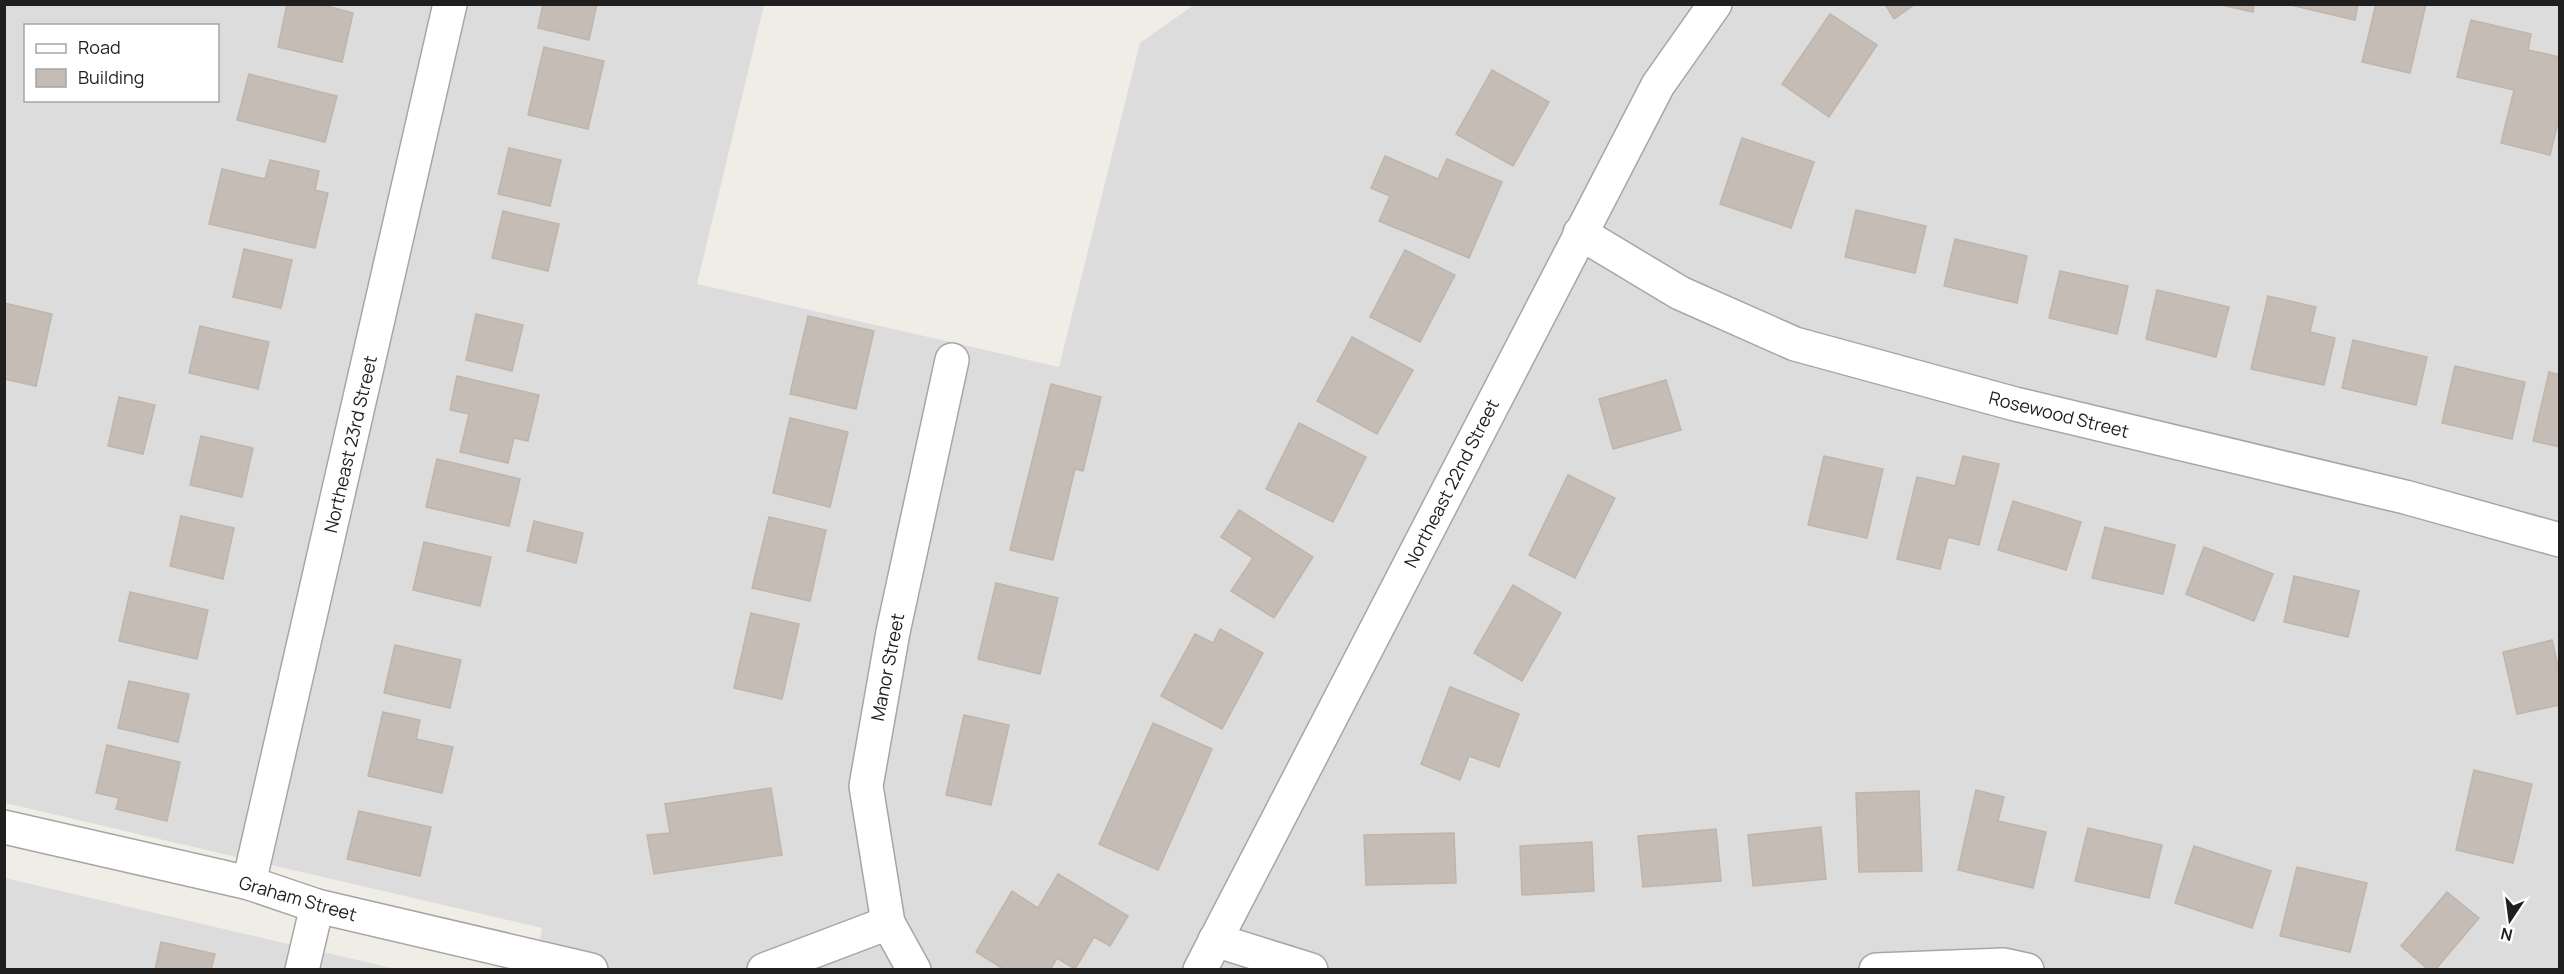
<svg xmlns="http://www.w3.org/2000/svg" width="2564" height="974" font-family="Manrope,sans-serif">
<rect width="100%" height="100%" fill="#f0ede6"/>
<g fill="#dddcdc" fill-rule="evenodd">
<path d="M5,5H764L697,284L1059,367L1140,43L1194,5H2559V969H536L542,928L5,803ZM26,26H218V100H26Z"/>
<path d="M5,878L396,969H5Z"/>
</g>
<g fill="#c4bcb5" stroke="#c1b4a9" stroke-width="1.5">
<path d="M287,4H319L353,13L342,62L278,47Z"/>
<path d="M543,4H597L589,40L538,28Z"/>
<path d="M1885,4H1915L1894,19Z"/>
<path d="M2217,4H2254L2253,12Z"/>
<path d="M2286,4H2358L2355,20Z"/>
<path d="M2376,4H2426L2410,73L2362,62Z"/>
<path d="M1830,14L1877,45L1829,117L1782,84Z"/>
<path d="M2471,20L2531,34L2528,50L2560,57V114L2550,155L2501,143L2514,90L2457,77Z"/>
<path d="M544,47L604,61L588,129L528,115Z"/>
<path d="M1492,70L1549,102L1513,166L1456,134Z"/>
<path d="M249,74L337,96L325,142L237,120Z"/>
<path d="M1742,138L1814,162L1791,228L1720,204Z"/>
<path d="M509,148L561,160L550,206L498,194Z"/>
<path d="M1385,156L1438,179L1447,159L1502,182L1469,258L1379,221L1390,196L1371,188Z"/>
<path d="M270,160L319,171L315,190L328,193L315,248L209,224L222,169L265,179Z"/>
<path d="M1856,210L1926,226L1915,273L1845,257Z"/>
<path d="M503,211L559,224L548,271L492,258Z"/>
<path d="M1955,239L2027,256L2017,303L1944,286Z"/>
<path d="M244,249L292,260L281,308L233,297Z"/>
<path d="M1405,250L1455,275L1420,342L1370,317Z"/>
<path d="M2060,271L2128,286L2117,334L2049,318Z"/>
<path d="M2157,290L2229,307L2216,357L2146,339Z"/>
<path d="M2268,296L2316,307L2310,332L2335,338L2324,385L2251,369Z"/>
<path d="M4,303L52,314L36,386L4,379Z"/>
<path d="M476,314L523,325L512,371L466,360Z"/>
<path d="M808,316L874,331L856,409L790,394Z"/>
<path d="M200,326L269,342L258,389L189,373Z"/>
<path d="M1352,337L1413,370L1377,434L1317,401Z"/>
<path d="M2353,340L2427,357L2416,405L2342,388Z"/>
<path d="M2455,366L2525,382L2512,439L2442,423Z"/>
<path d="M2549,372L2560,375V447L2533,441Z"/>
<path d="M457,376L539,395L528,441L514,438L508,463L460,452L469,414L450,410Z"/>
<path d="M1666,380L1681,430L1613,449L1599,399Z"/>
<path d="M1051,384L1101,397L1083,471L1075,469L1053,560L1010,550Z"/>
<path d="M119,397L155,405L143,454L108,446Z"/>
<path d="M790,418L848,432L830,507L773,493Z"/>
<path d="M1299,423L1366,457L1333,522L1266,489Z"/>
<path d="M201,436L253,448L242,497L190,485Z"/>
<path d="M1824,456L1883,469L1867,538L1808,525Z"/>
<path d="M1963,456L1999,464L1979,545L1948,537L1940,569L1897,559L1917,477L1955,486Z"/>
<path d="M437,459L520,479L509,526L426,507Z"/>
<path d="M1568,475L1615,498L1575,578L1529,555Z"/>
<path d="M2013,501L2081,522L2066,570L1998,550Z"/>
<path d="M1239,510L1313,557L1274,618L1231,591L1253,558L1221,537Z"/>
<path d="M181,516L234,528L223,579L170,566Z"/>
<path d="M769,517L826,530L810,601L752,588Z"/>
<path d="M534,521L583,533L576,563L527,551Z"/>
<path d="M2105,527L2175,545L2163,594L2092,578Z"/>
<path d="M424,542L491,557L480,606L413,590Z"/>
<path d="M2204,547L2273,574L2254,621L2186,594Z"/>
<path d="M2294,576L2359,591L2348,637L2284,622Z"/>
<path d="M996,583L1058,598L1040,674L978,659Z"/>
<path d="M1513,585L1561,613L1522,681L1474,653Z"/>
<path d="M130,592L208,610L197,659L119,641Z"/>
<path d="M751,613L799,624L782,699L734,688Z"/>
<path d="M1220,629L1263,653L1222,729L1161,696L1195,634L1213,643Z"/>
<path d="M2552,640L2560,675V705L2517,714L2503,652Z"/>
<path d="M395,645L461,660L450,708L384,693Z"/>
<path d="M129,681L189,694L178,742L118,728Z"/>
<path d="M1450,687L1519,714L1499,767L1469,756L1460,780L1421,764Z"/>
<path d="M383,712L420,720L416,739L453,747L442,793L368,776Z"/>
<path d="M964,715L1009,725L991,805L946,795Z"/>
<path d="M1153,723L1212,749L1158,870L1099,844Z"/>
<path d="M107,745L180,762L167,821L116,809L119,798L96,793Z"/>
<path d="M2474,770L2532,784L2513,863L2456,850Z"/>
<path d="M771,788L782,855L654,874L647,835L670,833L665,804Z"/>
<path d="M1976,790L2004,797L1998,821L2046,832L2033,888L1958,870Z"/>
<path d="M1919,791L1922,871L1859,872L1856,793Z"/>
<path d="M359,811L431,827L420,876L347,859Z"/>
<path d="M1821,827L1826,879L1753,886L1748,835Z"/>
<path d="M2088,828L2162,845L2149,898L2075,881Z"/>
<path d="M1716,829L1721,881L1643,887L1638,836Z"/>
<path d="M1454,833L1456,883L1366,885L1364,835Z"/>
<path d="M1592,842L1594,891L1522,895L1520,846Z"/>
<path d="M2194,846L2271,871L2252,928L2175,903Z"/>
<path d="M2297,867L2367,883L2350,952L2280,936Z"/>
<path d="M1058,874L1128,916L1110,946L1094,937L1075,969L1057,958L1050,970H1005L976,952L1012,891L1038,908Z"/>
<path d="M2447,892L2479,918L2435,970H2429L2401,946Z"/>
<path d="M161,942L215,954L211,970H155Z"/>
</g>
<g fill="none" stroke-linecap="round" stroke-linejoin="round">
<defs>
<g id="minor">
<path d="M1580,233L1680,293L1795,344L2015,404L2405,497L2560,540"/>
<path d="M4,827L249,883L317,906L591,970"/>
<path d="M249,883L450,4"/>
<path d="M1215,940L1311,970"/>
<path d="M302,970L317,906"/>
<path d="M764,970L888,923"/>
<path d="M914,970L888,923L866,786L893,632L952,360"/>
<path d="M1200,970L1658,85L1715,4"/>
<path d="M1876,970L2004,965L2027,970"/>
</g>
</defs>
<use href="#minor" stroke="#a6a6a6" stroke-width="36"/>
<use href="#minor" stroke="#fff" stroke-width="33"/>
</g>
<g text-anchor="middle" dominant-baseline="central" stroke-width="4.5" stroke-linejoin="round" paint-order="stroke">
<g font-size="18" fill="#1f1f1f" stroke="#fff">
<text transform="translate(2059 414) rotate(14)">Rosewood Street</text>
<text transform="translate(350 444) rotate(-77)">Northeast 23rd Street</text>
<text transform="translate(1451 483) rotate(-63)">Northeast 22nd Street</text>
<text transform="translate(887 667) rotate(-79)">Manor Street</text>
<text transform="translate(298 898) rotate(16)">Graham Street</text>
</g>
</g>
<rect width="2564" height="974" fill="none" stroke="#1f1f1f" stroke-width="12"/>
<rect x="24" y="24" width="195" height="78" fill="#ffffff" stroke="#a5a5a5" stroke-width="1.5"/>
<rect x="36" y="44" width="30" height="9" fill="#ffffff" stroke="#a5a5a5" stroke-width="1.5"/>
<text x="78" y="54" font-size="18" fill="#1f1f1f">Road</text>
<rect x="36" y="69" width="30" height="18" fill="#c4bcb5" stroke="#a5a5a5" stroke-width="1.5"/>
<text x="78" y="84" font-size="18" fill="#1f1f1f">Building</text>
<g transform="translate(2510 920) rotate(193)" stroke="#ffffff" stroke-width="4.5" paint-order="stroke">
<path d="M0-4.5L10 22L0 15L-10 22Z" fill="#1f1f1f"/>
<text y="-9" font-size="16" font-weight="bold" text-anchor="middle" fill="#1f1f1f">N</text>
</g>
</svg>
